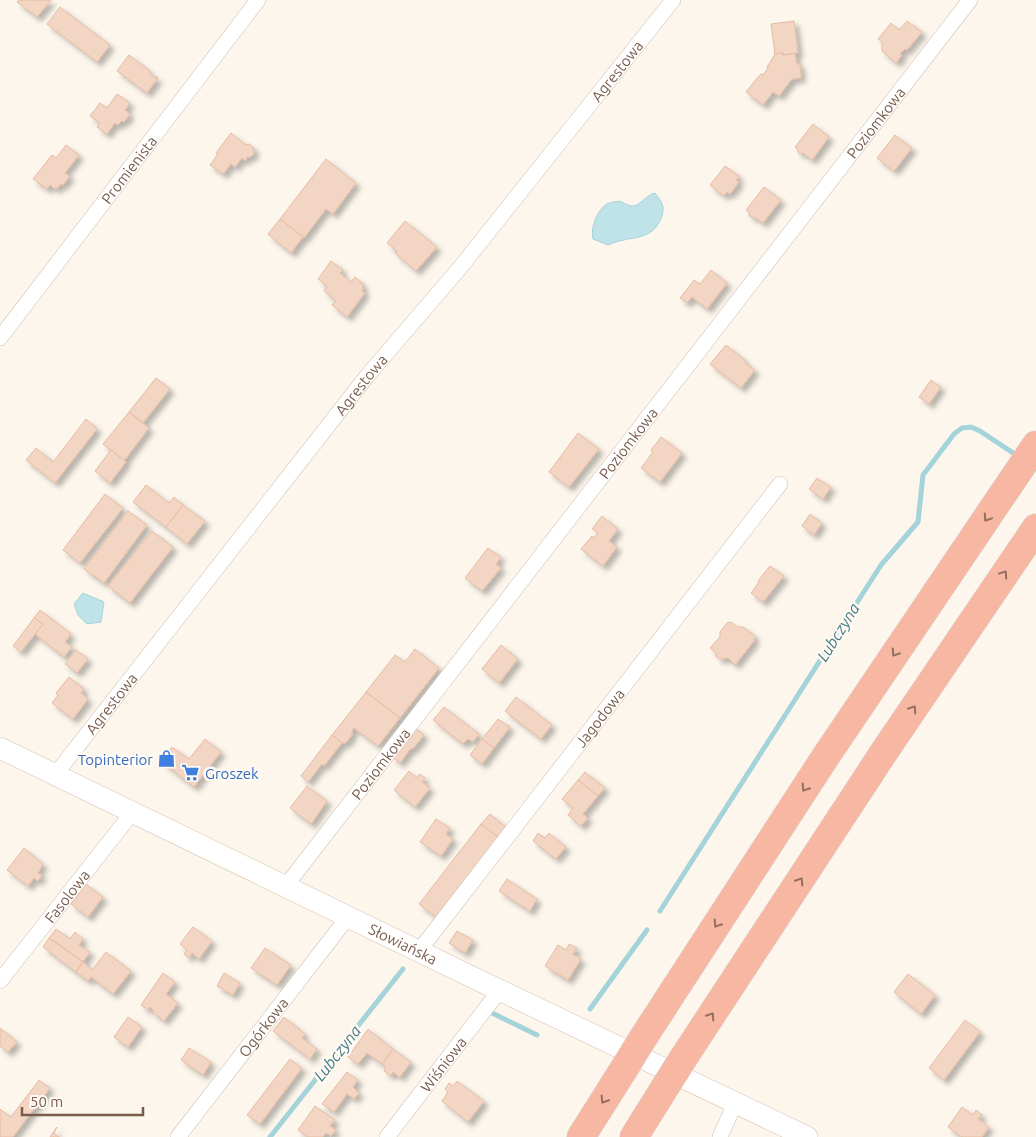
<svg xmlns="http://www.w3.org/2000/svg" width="1036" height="1137" font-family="Ubuntu,sans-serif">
<defs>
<filter id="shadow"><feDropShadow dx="4.5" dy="4.5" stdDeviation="2.5" flood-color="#0004"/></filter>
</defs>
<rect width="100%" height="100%" fill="#fdf6ec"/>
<g fill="#bfe3e8" stroke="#a5d3da">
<path d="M655,193C658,197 662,202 663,207C664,217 656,231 647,234C640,238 631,238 624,240C618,241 613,243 608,245L593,239C590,229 597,210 607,204C610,202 616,202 619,201C623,202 628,206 632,206C639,207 646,195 655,193Z"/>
<path d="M83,593L104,602L101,622L87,624L78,615L74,604Z"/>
</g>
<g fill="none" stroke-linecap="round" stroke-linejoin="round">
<g stroke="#a5d3da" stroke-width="5">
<path d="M660,911L881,565L918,522L923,475L954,434L962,428L971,427L980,431L1019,457"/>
<path d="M590,1009L647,930"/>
<path d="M492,1013L537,1035"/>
<path d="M270,1137L403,969"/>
</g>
</g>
<g fill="#f3d5c3" stroke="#e6bba3" filter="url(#shadow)">
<path d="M19,0H51L37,17L17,2Z"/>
<path d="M60,7L110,45L97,62L47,24Z"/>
<path d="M794,21L798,53L783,55V53L775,54L771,24Z"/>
<path d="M907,21L922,32L907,50L905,49L900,54L902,55L896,63L882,51V42L878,39L891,23L899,30Z"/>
<path d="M783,53V55L798,53L795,54L797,64H800L801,78L792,79L779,96L773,92L763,105L746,92L757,78L761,74L763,75L768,68L767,67L775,54Z"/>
<path d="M129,55L150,71L149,73L156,79L157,76L158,78L147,93L117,71Z"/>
<path d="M117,94L130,103L125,110L130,114L124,122L122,121L118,125L115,123L107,134L97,127L100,123L90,116L100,103L107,108Z"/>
<path d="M813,124L829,137L812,160L803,153L800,154L798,152L797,149L795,147Z"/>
<path d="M231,133L246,145L249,144L253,147L254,153L251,157H247L245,161L242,158L235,167L231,164L223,174L210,165L218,154L216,153Z"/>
<path d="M895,135L912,148L894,171L877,158Z"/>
<path d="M66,145L79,155L65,173L70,176L63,185L61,184L58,188H53L50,185L47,189L33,179L52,155L56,158Z"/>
<path d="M326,159L356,183L333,214L326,209L304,238L280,219Z"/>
<path d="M725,166L739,176L736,180L739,182L730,194L727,192L724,196L710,185Z"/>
<path d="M764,187L781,200L763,223L754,217H751L749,215V212L746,210Z"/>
<path d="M280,219L303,237L291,253L268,234Z"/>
<path d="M405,221L437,247L416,271L395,253L397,251L387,243Z"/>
<path d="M331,261L343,270L340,273L351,282L355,277L362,283L363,290L362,291L365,293L347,317L332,305L336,301L324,291L327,286L318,279Z"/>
<path d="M711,270L727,283L707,309L692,297L687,303L680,298L694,280L700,284Z"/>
<path d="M726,345L746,361L745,363L755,370L741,388L710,364Z"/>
<path d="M156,378L170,389L143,423L129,412Z"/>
<path d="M931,380L941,387L929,404L919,397Z"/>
<path d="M129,412L149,428L124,461L103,444Z"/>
<path d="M86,419L97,429L55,483L26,460L36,448L53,462Z"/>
<path d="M578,433L599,449L569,487L549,472Z"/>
<path d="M661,437L682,453L660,482L641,468L653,452L651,450Z"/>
<path d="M111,450L126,462L110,483L95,471Z"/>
<path d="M817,478L831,487L823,499L809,489Z"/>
<path d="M146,485L169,503L174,497L183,505L166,527L133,502Z"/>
<path d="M105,494L123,508L80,563L63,550Z"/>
<path d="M183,505L205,521L187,544L166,527Z"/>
<path d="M128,511L147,525L104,583L84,569Z"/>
<path d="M810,514L822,523L814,535L802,526Z"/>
<path d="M602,516L618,529L609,541L617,547L603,566L581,549L592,536L594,538L598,533L592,529Z"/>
<path d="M152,531L173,547L130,603L108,586Z"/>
<path d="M488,548L501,557L496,564L501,568L482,591L465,578Z"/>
<path d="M770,566L784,576L763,602L751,593L759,582L758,581Z"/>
<path d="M40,610L71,634L65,642L72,647L64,657L35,634L43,624L34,618Z"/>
<path d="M34,618L43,624L21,652L13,646Z"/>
<path d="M731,622L737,627H743L754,635V641L735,665L728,658L720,659L716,656V653L710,648L720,637V632L727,623Z"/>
<path d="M501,645L518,659L499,683L482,669Z"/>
<path d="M415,649L439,668L400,718L366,692L395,655L405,662Z"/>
<path d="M76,650L88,659L77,673L65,664Z"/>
<path d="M69,677L84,689L81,693L88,699L73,719L52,703L58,695L56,693Z"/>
<path d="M366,692L400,718L378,746L354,728L352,731V735L346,743H342L332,735Z"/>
<path d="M516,697L552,725L541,739L505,711Z"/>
<path d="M444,707L479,734L473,742L468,739L463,744L433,720Z"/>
<path d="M498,719L510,727L494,748L482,739Z"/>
<path d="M414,727L424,735L413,749L411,748L400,763L392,757Z"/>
<path d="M332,735L342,743L324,766L322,764L308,782L301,776Z"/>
<path d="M205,739L221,752L194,787L162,762L172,747L189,759Z"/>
<path d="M482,739L494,748L482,764L470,755Z"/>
<path d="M409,771L417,778L420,774L425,778L422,782L430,788L415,807L394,790Z"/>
<path d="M585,772L605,788L598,796L578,780Z"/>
<path d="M578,780L598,796L583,814L588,818L581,826L568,815L573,808L562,799Z"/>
<path d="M307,786L327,801L311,824L290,808Z"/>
<path d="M490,814L507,828L499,838L481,824Z"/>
<path d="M436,819L450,828L446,834L453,839L441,856L420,842Z"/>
<path d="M481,824L499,838L436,917L419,904Z"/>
<path d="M538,833L545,838L549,833L566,847L556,859L533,841Z"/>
<path d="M24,848L43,864L38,873L42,875L38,881L34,878L28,886L7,870Z"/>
<path d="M507,879L537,899L530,911L499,891Z"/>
<path d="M86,884L103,897L88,917L71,904Z"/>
<path d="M193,927L212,941L199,959L192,953L189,958L184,954L187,950L180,944Z"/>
<path d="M56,929L70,939L75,932L83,939L79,945L90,952L83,962L49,938Z"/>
<path d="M457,931L473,940L465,953L449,943Z"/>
<path d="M49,938L83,962L76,972L43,947Z"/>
<path d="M569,944L577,948L573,954L581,959L568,980L545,966L558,945L566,950Z"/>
<path d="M265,948L291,965L277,985L251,968Z"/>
<path d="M106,952L131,971L113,994L91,977L88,981L76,972L83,962L92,970Z"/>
<path d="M163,973L175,982L166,994L178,1003L164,1021L152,1012L153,1010L150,1007L148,1010L141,1005Z"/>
<path d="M224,973L240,983L233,995L217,986Z"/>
<path d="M908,974L935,995L921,1014L894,992Z"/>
<path d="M128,1017L142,1027L128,1047L114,1037Z"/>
<path d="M284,1017L305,1034L302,1038L317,1049L310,1059L273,1031Z"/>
<path d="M965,1020L980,1032L944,1080L929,1068Z"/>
<path d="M0,1028L17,1042L8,1052L0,1046Z"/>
<path d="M368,1029L393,1049L382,1064L367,1053L358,1064L348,1057Z"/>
<path d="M189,1048L211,1062L203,1075L181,1060Z"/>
<path d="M393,1049L411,1062L400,1077L393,1072L391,1076L384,1071L386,1067L382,1064Z"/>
<path d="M290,1059L302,1068L260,1124L247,1115Z"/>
<path d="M347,1072L358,1080L353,1087L359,1093L354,1099L347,1094L334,1112L322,1104Z"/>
<path d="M39,1080L50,1088L13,1137H0V1109L11,1117Z"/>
<path d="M457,1081L484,1101L468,1122L442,1101L448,1092L445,1089L449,1083L453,1086Z"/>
<path d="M315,1106L335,1120L330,1126L336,1130L331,1136L326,1133L323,1137H308L298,1130Z"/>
<path d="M962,1107L973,1115L976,1110L982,1115L978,1119L989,1127L982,1137H962L948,1127Z"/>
<path d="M57,1127L54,1133L59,1137H50Z"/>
</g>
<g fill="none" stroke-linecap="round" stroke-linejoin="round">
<defs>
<g id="street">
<path id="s1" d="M0,338L258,0"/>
<path id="s2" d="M55,775L367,376L459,269L673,0"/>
<path id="s3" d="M285,887L970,0"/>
<path id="s4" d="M419,951L780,484"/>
<path id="s5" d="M0,981L132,813"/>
<path id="s6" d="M178,1137L348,917"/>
<path id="s7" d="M387,1137L500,990"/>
<path d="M720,1137L735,1103"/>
</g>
<g id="secondary">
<path id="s8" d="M0,748L472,977L807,1137"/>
</g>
<g id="highway">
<path d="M643,1038L824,759L1036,445"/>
<path d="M684,1057L886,749L1036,528"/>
<path d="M581,1137L627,1064"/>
<path d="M634,1137L667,1084"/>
</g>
</defs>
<use href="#street" stroke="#d1beb0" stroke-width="16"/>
<use href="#secondary" stroke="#d6c0b0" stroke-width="22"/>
<use href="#highway" stroke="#dad1cd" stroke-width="29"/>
<use href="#street" stroke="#fff" stroke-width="15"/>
<use href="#secondary" stroke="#fff" stroke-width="21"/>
<use href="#highway" stroke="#f7b7a3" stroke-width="28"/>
<defs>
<g id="highway-bridge">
<path d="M627,1064L643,1038"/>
<path d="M667,1084L684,1057"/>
</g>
</defs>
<use href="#highway-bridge" stroke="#dad1cd" stroke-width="29" stroke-linecap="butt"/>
<use href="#highway-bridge" stroke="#f7b7a3" stroke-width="28"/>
</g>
<defs><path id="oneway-chevron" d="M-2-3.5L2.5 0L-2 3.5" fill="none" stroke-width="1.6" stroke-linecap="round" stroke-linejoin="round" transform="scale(1.25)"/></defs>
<g stroke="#936e5e">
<use href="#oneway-chevron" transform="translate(987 518) rotate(124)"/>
<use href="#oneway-chevron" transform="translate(1004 574) rotate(-56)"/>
<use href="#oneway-chevron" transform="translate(895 653) rotate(124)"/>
<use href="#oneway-chevron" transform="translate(913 709) rotate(-56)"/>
<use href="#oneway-chevron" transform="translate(805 788) rotate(123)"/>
<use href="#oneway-chevron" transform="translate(800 881) rotate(-57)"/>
<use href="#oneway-chevron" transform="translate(717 924) rotate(123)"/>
<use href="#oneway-chevron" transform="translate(711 1016) rotate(-57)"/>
<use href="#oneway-chevron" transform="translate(604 1100) rotate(122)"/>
</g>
<defs>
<symbol id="shop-bare" viewBox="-9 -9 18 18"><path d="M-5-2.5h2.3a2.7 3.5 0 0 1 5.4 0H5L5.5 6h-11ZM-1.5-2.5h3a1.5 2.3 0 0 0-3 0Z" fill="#3f7fe0" stroke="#fffaf3" stroke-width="2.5" paint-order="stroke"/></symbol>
<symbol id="supermarket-bare" viewBox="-9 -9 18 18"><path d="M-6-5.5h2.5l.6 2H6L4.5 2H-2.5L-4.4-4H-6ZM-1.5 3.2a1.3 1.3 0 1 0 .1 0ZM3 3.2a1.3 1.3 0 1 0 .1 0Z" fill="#3f7fe0" stroke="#fffaf3" stroke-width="2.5" paint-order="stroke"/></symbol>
</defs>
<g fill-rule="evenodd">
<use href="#shop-bare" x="154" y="746" width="25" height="25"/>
<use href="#supermarket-bare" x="178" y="760" width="25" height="25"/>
</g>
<g text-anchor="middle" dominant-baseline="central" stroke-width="5" stroke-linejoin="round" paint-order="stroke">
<g font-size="15" fill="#7a5c4d" stroke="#fffaf3">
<text stroke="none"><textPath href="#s2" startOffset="901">Agrestowa</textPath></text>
<text stroke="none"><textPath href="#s3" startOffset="966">Poziomkowa</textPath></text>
<text stroke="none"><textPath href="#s1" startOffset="212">Promienista</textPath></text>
<text stroke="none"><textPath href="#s2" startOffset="496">Agrestowa</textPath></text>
<text stroke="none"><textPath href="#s3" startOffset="561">Poziomkowa</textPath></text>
<text stroke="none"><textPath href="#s2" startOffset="91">Agrestowa</textPath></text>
<text stroke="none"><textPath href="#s4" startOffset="295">Jagodowa</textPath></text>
<text stroke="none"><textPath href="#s3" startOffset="156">Poziomkowa</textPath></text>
<text stroke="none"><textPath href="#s5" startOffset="108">Fasolowa</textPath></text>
<text stroke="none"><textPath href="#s8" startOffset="448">Słowiańska</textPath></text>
<text stroke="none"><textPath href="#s6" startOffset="139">Ogórkowa</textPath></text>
<text stroke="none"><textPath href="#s7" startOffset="92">Wiśniowa</textPath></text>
</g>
<g font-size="15" fill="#366cbe" stroke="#fffaf3" text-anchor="end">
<text x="153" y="759">Topinterior</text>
<text x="205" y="773" text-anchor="start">Groszek</text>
</g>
<g font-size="16" font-style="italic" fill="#437c86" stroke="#fffaf3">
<text transform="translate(838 632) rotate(-58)">Lubczyna</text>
<text transform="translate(337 1053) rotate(-52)">Lubczyna</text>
</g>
</g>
<path d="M22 1107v8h121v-8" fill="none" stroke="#7a5c4d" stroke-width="2.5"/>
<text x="30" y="1107" font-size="15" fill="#7a5c4d" stroke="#fffaf3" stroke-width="4" paint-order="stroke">50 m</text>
</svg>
